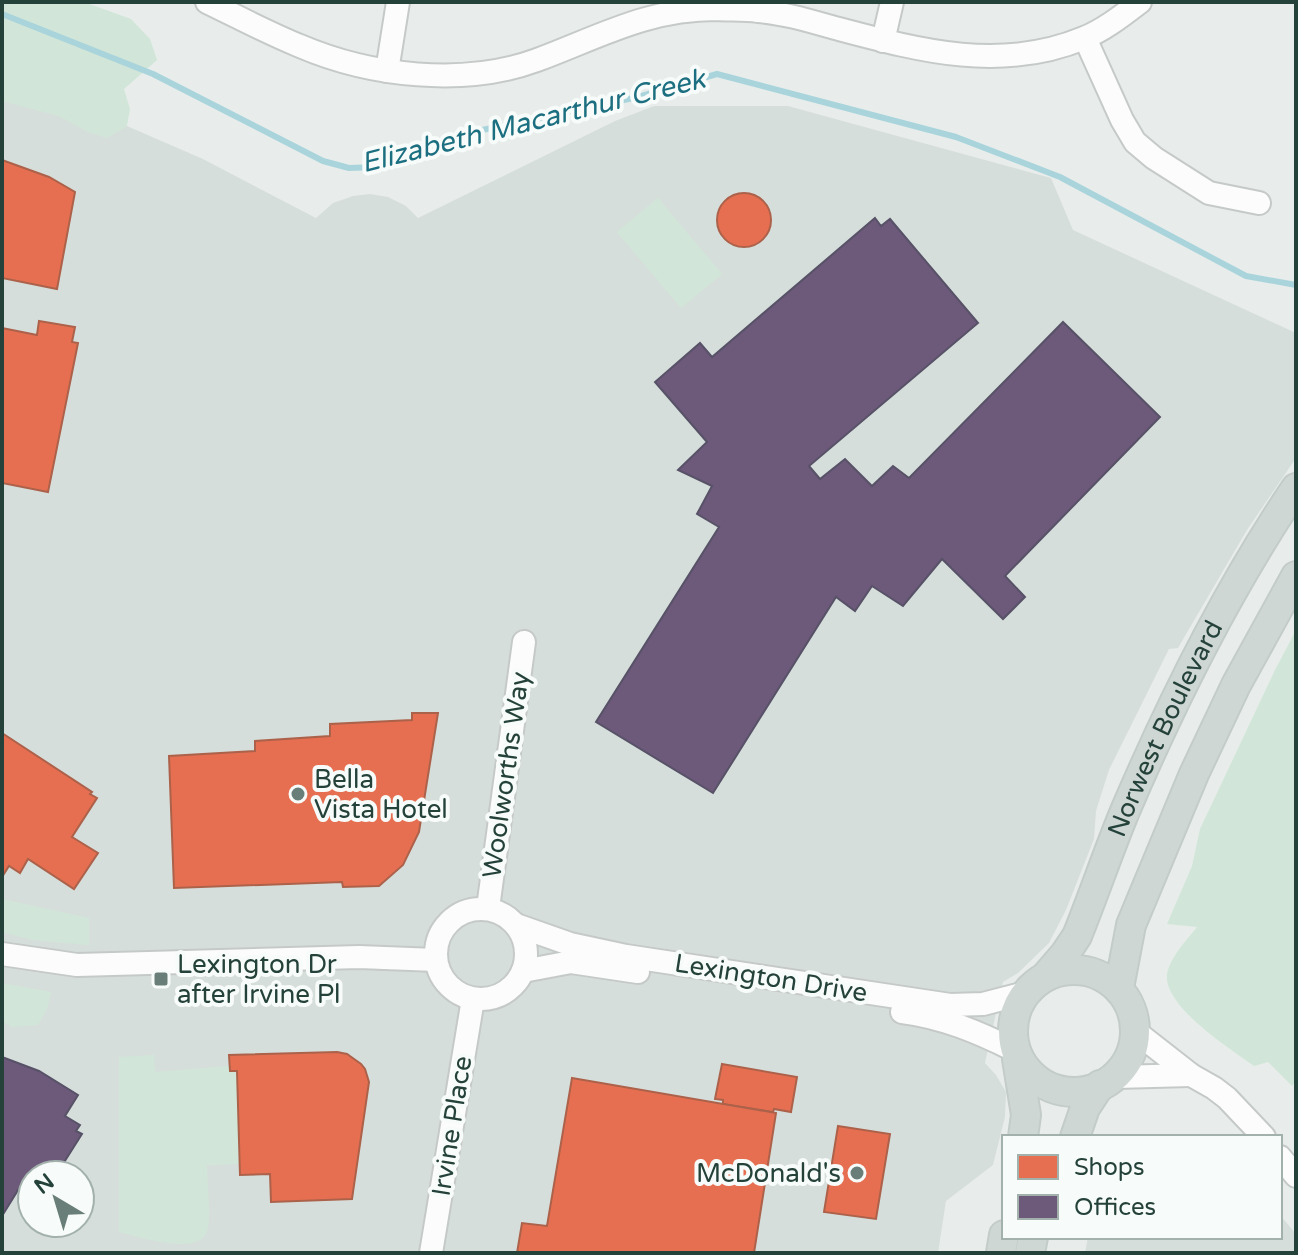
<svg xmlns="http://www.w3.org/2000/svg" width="1298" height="1255" font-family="'Varela Round',sans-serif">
<rect width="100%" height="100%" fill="#e8edeb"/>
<g fill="#d6dedb" fill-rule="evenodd">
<path d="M2,81L127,126L203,159L316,218L333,203L353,196L370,194L388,197L406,206L418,218L615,121L654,106H788L1051,178L1073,230L1296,333V458L1247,530L1178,648L1169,649L1109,770L1096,811L1094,839L1066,910L1049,943L1018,973L1003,982L985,1063L996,1075L1006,1092L1005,1117L993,1165L946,1201L938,1253H2ZM32,1175H80V1223H32Z"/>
<path d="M1280,1215L1296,1234V1253H1085L1088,1237H1280Z"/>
</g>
<g fill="#d1e6d8">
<path d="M2,2H84L131,19L150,39L157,60L124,89L130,109L127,126L107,138L88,132L59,116L2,101Z"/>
<path d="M658,198L722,274L681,308L617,232Z"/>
<path d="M1296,630V1080L1292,1086L1268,1062L1254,1066C1229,1048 1171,1011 1167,980C1165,962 1187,940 1197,927L1167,924L1192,866L1200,829L1275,670Z"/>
<path d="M2,899L89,918V945L33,940L2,932Z"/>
<path d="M2,983L51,992L47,1009L38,1025L12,1027L2,1021Z"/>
<path d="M154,1055L155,1072L230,1066V1071H237L240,1164L207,1165C207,1180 212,1223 206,1234C194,1255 140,1237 119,1232V1057Z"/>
</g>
<g fill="#e76f51" stroke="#ac624a" stroke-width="2">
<path d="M2,160L49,177L75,192L57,289L2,278Z"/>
<circle cx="744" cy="220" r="27"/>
<path d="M39,321L75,327L72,342L78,343L48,492L2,483V328L37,335Z"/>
<path d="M412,713H438L419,832L403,865L379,886L343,887L342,882L174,888L169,756L255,751V741L330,736V724L412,720Z"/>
<path d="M2,733L92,792L90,794L97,798L72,837L98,853L74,889L28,859L20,873L9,866L2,877Z"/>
<path d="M337,1052L347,1054L361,1064L365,1069L369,1082L352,1199L271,1202L270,1174L240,1175L237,1071H230L229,1055Z"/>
<path d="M722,1064L797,1077L791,1112L774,1109L773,1112L723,1104V1100L715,1099Z"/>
<path d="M572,1078L776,1113L754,1253H517L522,1223L547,1226Z"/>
<path d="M838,1126L890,1134L876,1219L824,1212Z"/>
</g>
<g fill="#6d597a" stroke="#575267" stroke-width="2">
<path d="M875,218L881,226L890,219L978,323L809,466L820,479L845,459L872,486L893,466L909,478L1063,322L1160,417L1005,576L1025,597L1003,619L942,559L903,606L872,586L855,611L836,597L713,793L596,722L719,527L697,514L712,486L678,470L707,442L655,382L700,343L712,357Z"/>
<path d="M2,1057L39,1071L78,1095L65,1116L80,1125L76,1131L82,1134L56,1175H43L35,1171L31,1176L28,1174L2,1216Z"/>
</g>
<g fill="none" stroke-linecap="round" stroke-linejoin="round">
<path stroke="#a9d4db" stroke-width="6" d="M2,14L153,74L323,161L349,168L377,167L449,137L638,97L717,74L956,137L1060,177L1246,276L1296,285"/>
<defs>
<g id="minor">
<path d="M207,2C238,17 268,33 300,46C370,76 464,87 537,60C599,37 647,9 716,9C730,10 744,9 758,11C784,13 810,21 835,28C918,50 1000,73 1084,38C1104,30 1123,15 1140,2"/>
<path d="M1085,38L1122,120L1135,142L1154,158L1209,193L1259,203"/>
<path d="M883,41L892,2"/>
<path d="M387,71L398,2"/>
<path d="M488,908L524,642"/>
<circle cx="481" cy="954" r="45"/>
<path d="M516,925L570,944L626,956L950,1005L983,1004L1029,992"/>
<path d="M2,954L77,965L359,957L436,960"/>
<path d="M523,971L571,962L638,972"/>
<path d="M902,1012C942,1017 978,1032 1014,1050"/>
<path d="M1136,1032L1191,1075L1214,1088L1227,1098L1264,1137"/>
<path d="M1116,1077L1191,1075"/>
<path d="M1280,1157L1296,1176"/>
<path d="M431,1253L473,999"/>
</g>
<g id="major">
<circle cx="1074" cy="1031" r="61"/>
<path id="s1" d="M1046,976L1065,954L1077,936C1094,894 1108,852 1125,811C1172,701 1229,587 1296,488"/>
<path d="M1119,988L1131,925L1194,774L1236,685L1296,576"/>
<path d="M1017,1059L1026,1115L1023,1137"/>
<path d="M1075,1137L1085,1108L1100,1085"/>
<path d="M1001,1253L1004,1235"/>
<path d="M1030,1253L1033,1237"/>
</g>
</defs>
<use href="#minor" stroke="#c5cac8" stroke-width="26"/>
<use href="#major" stroke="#c3ccc9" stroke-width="32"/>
<use href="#minor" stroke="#fcfcfc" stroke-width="22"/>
<use href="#major" stroke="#cfd7d5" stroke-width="28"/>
</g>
<g fill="#697e78" stroke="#f7fbf9" stroke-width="3">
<circle cx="298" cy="794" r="8"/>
<rect x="153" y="971" width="16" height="16" rx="4"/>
<circle cx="857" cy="1173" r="8"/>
</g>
<g text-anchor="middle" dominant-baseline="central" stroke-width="8" stroke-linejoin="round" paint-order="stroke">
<g font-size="26" fill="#24423a" stroke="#f7fbf9">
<text stroke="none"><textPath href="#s1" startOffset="276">Norwest Boulevard</textPath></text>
<text transform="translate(506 775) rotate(-82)">Woolworths Way</text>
<text transform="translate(771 978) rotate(9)">Lexington Drive</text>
<text transform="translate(452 1126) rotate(-81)">Irvine Place</text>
</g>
<g font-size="26" fill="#24423a" stroke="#f7fbf9" text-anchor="start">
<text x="314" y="779">Bella<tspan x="314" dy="30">Vista Hotel</tspan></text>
<text x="177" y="964">Lexington Dr<tspan x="177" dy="30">after Irvine Pl</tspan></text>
<text x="841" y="1173" text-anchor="end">McDonald's</text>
</g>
<g font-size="28" font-style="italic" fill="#1c6f80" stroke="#f7fbf9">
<text transform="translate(533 121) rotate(-14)">Elizabeth Macarthur Creek</text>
</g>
</g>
<rect width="1298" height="1255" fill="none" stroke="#24423a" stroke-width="8"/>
<rect x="1002" y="1135" width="280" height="104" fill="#f7fbf9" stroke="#a3b1ad" stroke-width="2"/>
<rect x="1018" y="1155" width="40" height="24" fill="#e76f51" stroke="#a3b1ad" stroke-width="2"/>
<text x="1074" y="1175" font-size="24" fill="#24423a">Shops</text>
<rect x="1018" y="1195" width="40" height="24" fill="#6d597a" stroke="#a3b1ad" stroke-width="2"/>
<text x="1074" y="1215" font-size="24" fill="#24423a">Offices</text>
<g transform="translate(56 1199) rotate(322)"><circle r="38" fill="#f7fbf9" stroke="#a3b1ad" stroke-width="2"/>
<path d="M0-6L14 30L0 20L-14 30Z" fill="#697e78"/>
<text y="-12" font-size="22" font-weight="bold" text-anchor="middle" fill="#24423a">N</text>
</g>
</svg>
